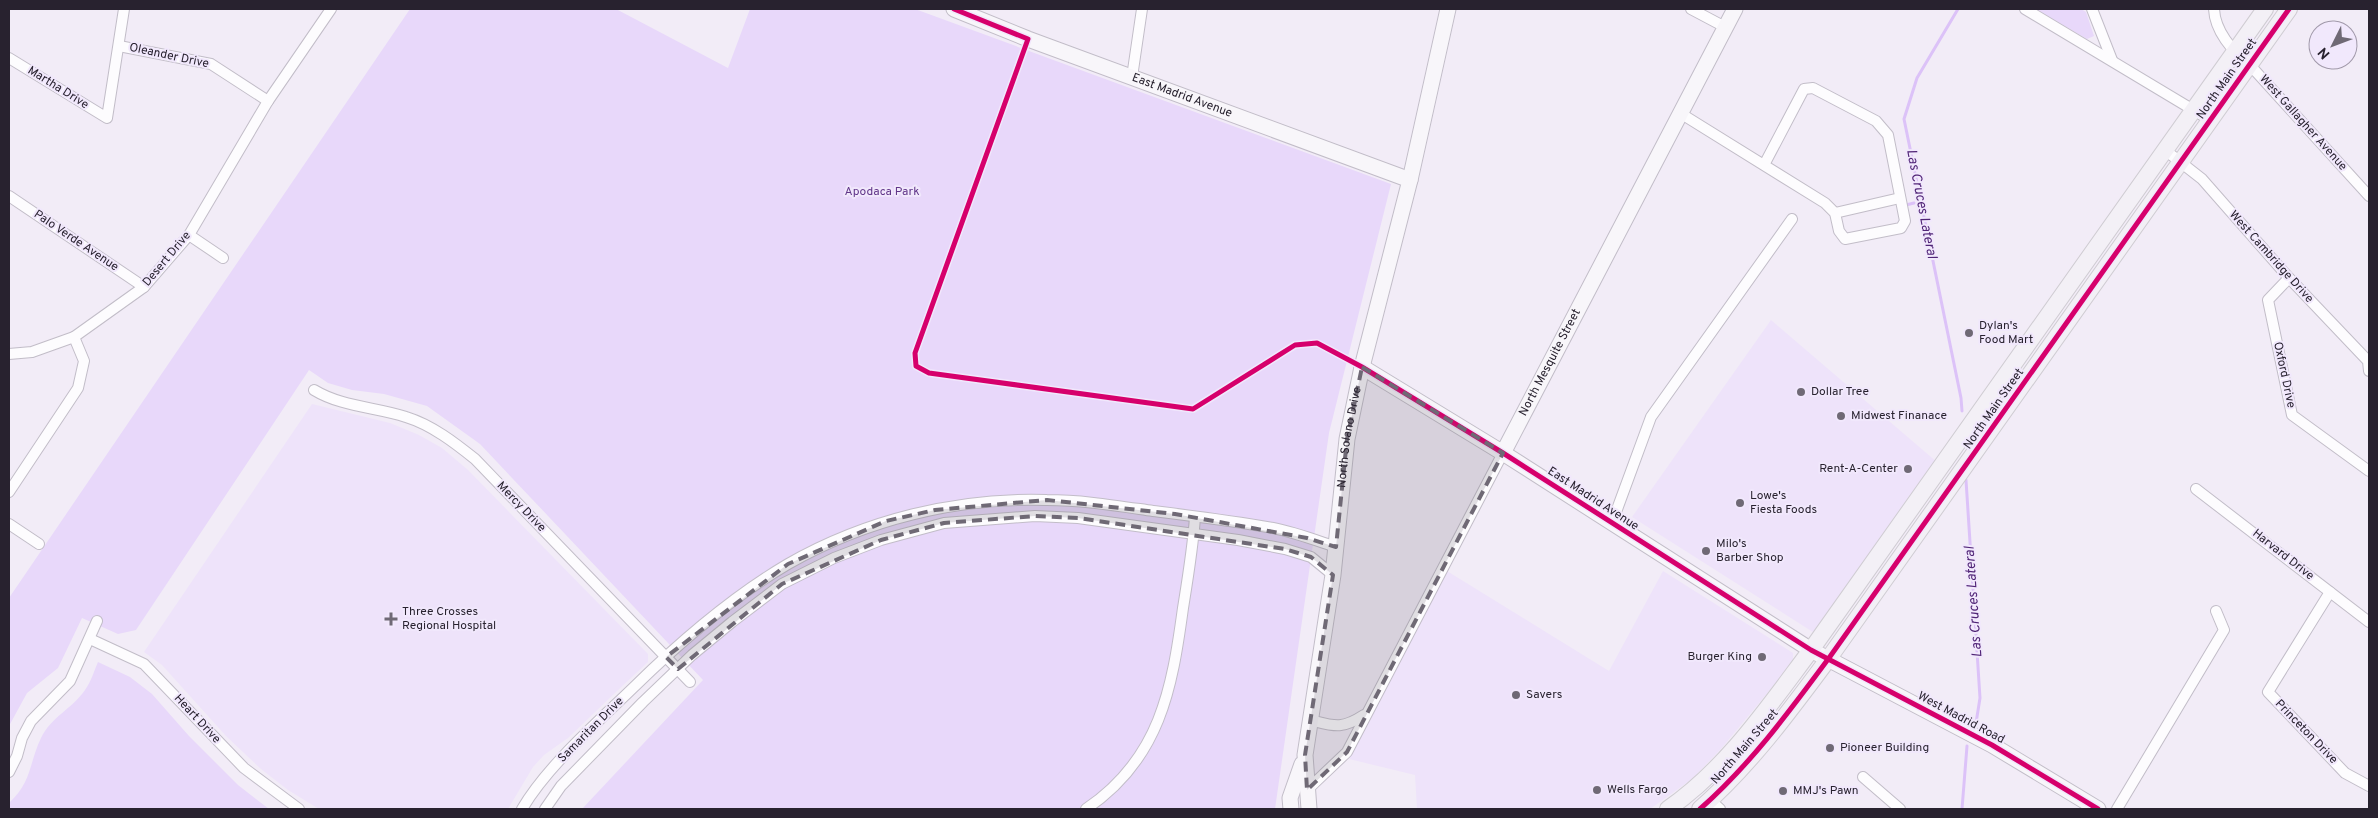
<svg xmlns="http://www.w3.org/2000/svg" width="2378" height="818" font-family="Overpass,sans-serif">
<rect width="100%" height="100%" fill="#f2ecf7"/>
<g fill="#eee3fa">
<path d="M1771,320L1938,463L1816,634L1632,517Z"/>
<path d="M312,404L390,423L419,435L442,448L468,470L648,654V662L617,691L568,738L544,755L533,767L508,809H319L288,790L261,769L226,736L162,665L144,652Z"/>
<path d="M1447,571L1609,671L1663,571L1793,653V662L1720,750L1692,779L1650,809H1417L1415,775L1349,759Z"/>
</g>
<g fill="#e8d8fa">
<path d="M410,9H616L728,68L750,9H915L1391,184L1329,433L1275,809H582L703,680L480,444L427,406L384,394L352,390L328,383L309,370L136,630L118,634L82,618L58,668L27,693L9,726V598Z"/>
<path d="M2035,9H2081L2086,12L2094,36L2087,39Z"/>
<path d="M98,662L130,677L152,694L189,736L238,785L269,809H9V803C32,782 29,763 41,738C51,717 73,708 85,690C91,682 94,671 98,662Z"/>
</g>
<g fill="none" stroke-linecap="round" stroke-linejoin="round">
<g stroke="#dcc2f8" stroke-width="3">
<path d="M1958,9L1917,78L1904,119L1961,398L1962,411"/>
<path d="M1906,205L1914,203"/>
<path d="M1966,480L1980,698L1976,723"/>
<path d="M1962,809L1967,746"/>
</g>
<defs>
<g id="street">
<path d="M1691,9L1725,27"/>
<path d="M2025,9L2210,120"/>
<path d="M2092,9L2112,60"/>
<path d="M2214,9C2215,31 2232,51 2249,64L2369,196"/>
<path d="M119,46L211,64L268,101"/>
<path d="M9,58L107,118L124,9"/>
<path d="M1132,77L1142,9"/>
<path d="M1680,113L1825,203L1835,213L1839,231L1845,239L1901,228L1905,221L1888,135L1876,121L1813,88L1804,89L1764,165"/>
<path d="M2165,150L2202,179L2289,278L2368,361L2369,371"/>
<path d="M9,196L144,287"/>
<path d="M1835,213L1900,198"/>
<path d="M189,235L223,258"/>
<path d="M2289,278L2268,300L2292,415L2369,471"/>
<path d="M9,354L32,352L74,337"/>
<path d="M314,390C342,407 376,407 406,417C432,425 455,443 475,459L690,682"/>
<path d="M2196,489L2369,622"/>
<path d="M9,492L78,388L84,361L74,337L144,287L189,235L268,101L331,9"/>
<path d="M1612,523L1651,417L1792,219"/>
<path d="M9,524L39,544"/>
<path d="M2330,592L2268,692L2345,773L2369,786"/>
<path d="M90,639L144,664L244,768L299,809"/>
<path d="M1310,720C1334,726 1341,730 1364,715"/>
<path d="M9,772L17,756L22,738L31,721L70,681L97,621"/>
<path d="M1863,777L1900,809"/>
<path d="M1307,790L1347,752L1503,453"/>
<path d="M1710,800L1720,809"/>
<path d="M522,809C548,765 598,722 635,686C681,641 732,597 788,564C865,520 957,497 1047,500C1082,500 1118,506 1153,511C1193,516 1234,521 1273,528C1294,532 1315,540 1336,547"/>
<path d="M545,809L561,786L643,702L692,655L732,622L782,584L834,558L881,540L944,523L1035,516L1078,518L1238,540L1285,549L1311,557L1333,575"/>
<path d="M1086,809C1160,759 1172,689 1183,608C1188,577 1193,547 1195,517"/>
<path d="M2117,809L2224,630L2216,611"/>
</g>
<g id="secondary">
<path id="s1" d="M954,9L1028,39L1410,180"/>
<path d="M1362,367L1503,453L1811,650L1992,745L2098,809"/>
<path id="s2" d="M1503,453L1735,9"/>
<path d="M1291,809L1290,798L1302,764"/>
<path id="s3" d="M1309,809L1305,755L1333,575L1347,439L1362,367L1410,180L1448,9"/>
</g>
<g id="primary">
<path d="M1668,809C1727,768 1768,707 1811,650L2265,9"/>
<path d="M1700,809C1750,765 1789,712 1829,658L2289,9"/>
</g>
</defs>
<use href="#street" stroke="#c2bdc8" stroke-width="12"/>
<use href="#secondary" stroke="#c2bdc8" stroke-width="17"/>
<use href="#primary" stroke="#cfccd2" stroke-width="18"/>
<use href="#street" stroke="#fdfcfe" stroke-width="10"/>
<use href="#secondary" stroke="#f8f6fa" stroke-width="15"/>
<use href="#primary" stroke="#f3f0f6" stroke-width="16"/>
<defs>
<g id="cycleway">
<path d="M954,9L1028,39L915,353L916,366L929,373L1193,409L1295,345L1317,343L1362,367L1503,453L1811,650L1992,745L2098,809"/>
<path d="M1700,809C1750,765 1789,712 1829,658L2289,9"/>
</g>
</defs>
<use href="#cycleway" stroke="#f1e8fc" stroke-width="8"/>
<use href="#cycleway" stroke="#d6006c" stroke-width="5"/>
</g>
<path fill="#6f6975" fill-opacity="0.2" stroke="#6f6975" stroke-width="4" stroke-dasharray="10 6" stroke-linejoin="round" d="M1362,367L1503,453L1347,752L1307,790L1305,755L1333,575L1311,557L1285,549L1078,518L1035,516L944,523L881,540L782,584L678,669L666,657L788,564L886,521L935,510L1047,500L1175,514L1307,538L1336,547L1347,439Z"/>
<g fill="#6f6975" stroke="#f1e8fc" stroke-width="2">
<circle cx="1969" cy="333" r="5"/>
<circle cx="1801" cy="392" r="5"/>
<circle cx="1841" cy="416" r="5"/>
<circle cx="1908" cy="469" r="5"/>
<circle cx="1740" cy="503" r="5"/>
<circle cx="1706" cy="551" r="5"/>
<path d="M388.5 611.5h5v5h5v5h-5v5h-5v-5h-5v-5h5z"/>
<circle cx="1762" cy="657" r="5"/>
<circle cx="1516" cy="695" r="5"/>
<circle cx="1830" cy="748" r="5"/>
<circle cx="1597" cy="790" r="5"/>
<circle cx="1783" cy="791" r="5"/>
</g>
<g text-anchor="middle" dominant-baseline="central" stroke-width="4" stroke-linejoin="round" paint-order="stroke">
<g font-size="12" fill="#28222f" stroke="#f1e8fc">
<text transform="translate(169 56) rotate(12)">Oleander Drive</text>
<text transform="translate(2227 79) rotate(-55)">North Main Street</text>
<text transform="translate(58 88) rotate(32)">Martha Drive</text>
<text stroke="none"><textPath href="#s1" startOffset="244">East Madrid Avenue</textPath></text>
<text transform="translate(2303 123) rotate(48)">West Gallagher Avenue</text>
<text transform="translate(76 241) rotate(34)">Palo Verde Avenue</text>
<text transform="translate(2271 257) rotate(48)">West Cambridge Drive</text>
<text transform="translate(167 259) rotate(-50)">Desert Drive</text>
<text stroke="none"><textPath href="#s2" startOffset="102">North Mesquite Street</textPath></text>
<text transform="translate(2284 375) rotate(78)">Oxford Drive</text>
<text transform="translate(1994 409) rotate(-55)">North Main Street</text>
<text stroke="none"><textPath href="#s3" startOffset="375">North Solano Drive</textPath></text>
<text transform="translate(1593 499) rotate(33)">East Madrid Avenue</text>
<text transform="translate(521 507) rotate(46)">Mercy Drive</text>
<text transform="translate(2283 555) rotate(38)">Harvard Drive</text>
<text transform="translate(1961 718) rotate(28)">West Madrid Road</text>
<text transform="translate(197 719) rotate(47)">Heart Drive</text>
<text transform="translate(591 730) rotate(-45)">Samaritan Drive</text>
<text transform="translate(2306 732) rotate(46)">Princeton Drive</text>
<text transform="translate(1745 747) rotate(-49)">North Main Street</text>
</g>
<g font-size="12" fill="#603588" stroke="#f1e8fc">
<text x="882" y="192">Apodaca Park</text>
</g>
<g font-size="12" fill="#28222f" stroke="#f1e8fc" text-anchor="start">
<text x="1979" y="326">Dylan's<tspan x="1979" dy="14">Food Mart</tspan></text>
<text x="1811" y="392">Dollar Tree</text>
<text x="1851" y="416">Midwest Finanace</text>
<text x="1898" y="469" text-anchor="end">Rent-A-Center</text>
<text x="1750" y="496">Lowe's<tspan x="1750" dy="14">Fiesta Foods</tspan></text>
<text x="1716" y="544">Milo's<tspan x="1716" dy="14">Barber Shop</tspan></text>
<text x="402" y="612">Three Crosses<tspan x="402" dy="14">Regional Hospital</tspan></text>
<text x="1752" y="657" text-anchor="end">Burger King</text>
<text x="1526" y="695">Savers</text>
<text x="1840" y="748">Pioneer Building</text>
<text x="1607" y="790">Wells Fargo</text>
<text x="1793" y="791">MMJ's Pawn</text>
</g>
<g font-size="14" font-style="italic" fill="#512577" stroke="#f1e8fc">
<text transform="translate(1921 204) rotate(79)">Las Cruces Lateral</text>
<text transform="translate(1974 602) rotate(-94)">Las Cruces Lateral</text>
</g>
</g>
<rect width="2378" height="818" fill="none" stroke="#28222f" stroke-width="20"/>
<g transform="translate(2333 45) rotate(228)"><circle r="24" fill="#f1e8fc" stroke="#a199aa"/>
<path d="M0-4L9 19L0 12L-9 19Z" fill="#6f6975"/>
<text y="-8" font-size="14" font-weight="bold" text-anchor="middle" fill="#28222f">N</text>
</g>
</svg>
